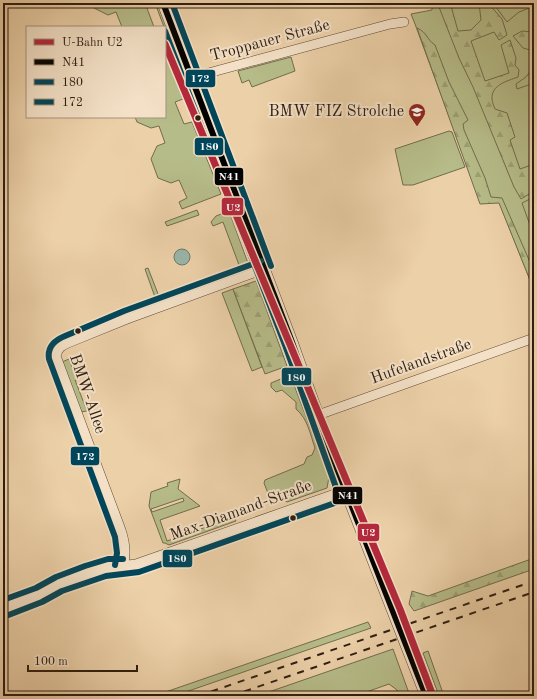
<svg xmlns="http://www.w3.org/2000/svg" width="537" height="699" font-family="'Old Standard TT',serif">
<defs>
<pattern id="forest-firs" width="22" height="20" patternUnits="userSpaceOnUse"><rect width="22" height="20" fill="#b6bc89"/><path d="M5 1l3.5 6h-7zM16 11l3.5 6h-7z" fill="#9da175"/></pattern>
</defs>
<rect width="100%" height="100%" fill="#ecd0a8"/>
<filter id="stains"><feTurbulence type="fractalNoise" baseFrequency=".005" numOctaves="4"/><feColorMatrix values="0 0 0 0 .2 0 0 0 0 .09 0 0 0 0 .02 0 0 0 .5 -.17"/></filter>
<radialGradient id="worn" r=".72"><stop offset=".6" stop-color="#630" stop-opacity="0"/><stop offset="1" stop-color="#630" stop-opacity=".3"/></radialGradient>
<g fill="#b6bc89" stroke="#726c4d" fill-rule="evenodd">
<path d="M92,3H145L154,27H122L116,12L108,15L94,8Z"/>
<path d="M155,3H158L187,79L184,80Z"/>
<path d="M430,3H534V290L499,202L481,203L415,24L411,14L432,10V5L430,6Z"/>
<path d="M165,54L183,99L175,102L184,124L192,122L221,194L182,209L179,202L187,198L179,180L171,183L158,178L151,159L157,146L165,143L159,126L151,128L137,122L135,117H165Z"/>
<path d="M291,57L295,71L252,87L249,80L242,83L238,71Z"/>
<path d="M449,131L452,132L465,167L413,185H403L395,149Z"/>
<path d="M197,210L199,215L167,226L165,222Z"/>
<path d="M229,211L248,263L243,267L214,278L213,276L239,265L223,222L213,226L211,222L216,216Z"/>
<path d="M148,268L160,299L156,300L145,269Z"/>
<path d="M233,289L262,367L252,371L222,293Z"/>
<path d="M69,359L77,380H75L87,411L80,412L62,362Z"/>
<path d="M288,376L291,377L329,477L327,488L287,502L281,498L271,501L264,483L265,480L304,464L307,457L312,455L315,448C310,434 308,419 296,409V402L282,390L276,392L271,387V383Z"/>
<path d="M180,479L178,489L200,506L160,520L167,541L234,517L236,521L169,545L165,543H163L149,506L151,492L168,486L167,483ZM183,498L184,501L152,512L151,509Z"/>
<path d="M368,622L371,628L174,696H154Z"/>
<path d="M393,649L410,696H399L397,690L389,684L355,696H257Z"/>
<path d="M428,651L444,696H439L423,653Z"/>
</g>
<g fill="url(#forest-firs)" stroke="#726c4d">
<path d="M479,3H488L502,19L507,35L499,40L494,32L471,41L485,81L509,73L501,45L510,40L516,58L515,65L519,70L518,77C507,81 491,85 492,99C492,102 494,106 495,109L507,113L515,137L510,140L520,169L534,164V191L521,199L514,187L473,87L459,58L439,7L451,6L458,31L471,30L481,20Z"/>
<path d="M493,3H534V9L532,7L519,12L507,22Z"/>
<path d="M417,28C428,33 426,39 435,45L449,82L468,120L463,124L464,130L485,178L491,197L502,198L533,269L534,273V290L499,203L480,204Z"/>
<path d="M522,31L532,32L534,31V51L523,48L513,36Z"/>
<path d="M534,66V83L517,89L516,84L526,77Z"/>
<path d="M534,197V236L522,203Z"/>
<path d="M256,281L287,366L265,374L233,289Z"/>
<path d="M534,558V569L414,611L409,604L412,591L428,596Z"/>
</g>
<circle fill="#99b6aa" stroke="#6e796d" cx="182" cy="257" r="8"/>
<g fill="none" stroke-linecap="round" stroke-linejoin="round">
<defs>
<g id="minor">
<path d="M190,78L390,24L404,22"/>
<path d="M318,415L534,338"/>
<path d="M123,567C127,554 125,542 121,530L56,356C58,348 61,346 68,343L127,319L264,269"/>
<path d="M70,586L106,574L120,568"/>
<path d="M39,595L59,584L104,568L136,564L346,490"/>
<path d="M3,609L45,593"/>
</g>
<path id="tertiary" d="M163,3L292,342L338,471L426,696"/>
</defs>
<use href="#minor" stroke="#5e4a37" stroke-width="10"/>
<use href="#tertiary" stroke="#5e4a37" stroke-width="12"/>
<use href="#minor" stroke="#f3e0c6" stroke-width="9"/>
<use href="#tertiary" stroke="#f3e0c6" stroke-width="11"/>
<g stroke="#2e1d11" stroke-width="2" stroke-dasharray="7 7" stroke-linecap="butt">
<path d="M198,696L534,581"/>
<path d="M231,696L534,592"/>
</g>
<defs>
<path id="bus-1" d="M163,3L292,342L338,471L426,696"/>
<g id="bus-2">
<path d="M165,31L285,345L338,493"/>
<path d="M6,616L42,602L62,591L106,576L139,572L349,498"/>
</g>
<g id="bus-3">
<path d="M172,3L271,266"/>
<path d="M115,565L117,553L115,537L49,359C47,347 55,340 65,336L124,311L261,261"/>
<path d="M3,600L36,588L56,577L85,566L108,559H123"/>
</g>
</defs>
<use href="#bus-1" stroke="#f3e0c6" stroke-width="9"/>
<use href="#bus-2" stroke="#f3e0c6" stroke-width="9"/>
<use href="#bus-3" stroke="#f3e0c6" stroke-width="9"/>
<use href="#bus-1" stroke="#000" stroke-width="6"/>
<use href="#bus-2" stroke="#00465a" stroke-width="6"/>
<use href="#bus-3" stroke="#00465a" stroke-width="6"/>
<defs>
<path id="metro-1" d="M165,44L400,609L433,696"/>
</defs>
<use href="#metro-1" stroke="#f3e0c6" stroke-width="10"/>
<use href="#metro-1" stroke="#b4283c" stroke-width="7"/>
</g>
<defs>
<symbol id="school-pin" viewBox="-11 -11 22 30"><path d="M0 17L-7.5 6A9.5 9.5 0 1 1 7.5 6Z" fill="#8f2418" stroke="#f3e0c6"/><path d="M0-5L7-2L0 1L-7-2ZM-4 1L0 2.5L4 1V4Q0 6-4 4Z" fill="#fff"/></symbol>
</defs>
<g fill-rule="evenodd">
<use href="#school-pin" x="407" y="102" width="20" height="27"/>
</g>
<g fill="#2e1d11" stroke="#f3e0c6" stroke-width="1.5">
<circle cx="198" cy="118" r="3.5"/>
<circle cx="78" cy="331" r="3.5"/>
<circle cx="293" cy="518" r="3.5"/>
</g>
<g text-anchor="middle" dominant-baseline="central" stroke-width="4" stroke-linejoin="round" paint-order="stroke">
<g font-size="16" fill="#2e1d11" stroke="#f3e0c6">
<text transform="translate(270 41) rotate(-15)">Troppauer Straße</text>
<text transform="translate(421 362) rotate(-20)">Hufelandstraße</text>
<text transform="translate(87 394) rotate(71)">BMW-Allee</text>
<text transform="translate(241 511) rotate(-20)">Max-Diamand-Straße</text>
</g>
<g font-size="16" fill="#2e1d11" stroke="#f3e0c6" text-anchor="end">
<text x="404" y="112">BMW FIZ Strolche</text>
</g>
</g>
<g stroke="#f3e0c6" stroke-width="1.5">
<rect x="185" y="69" width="31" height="19" rx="4" fill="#00465a"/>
<rect x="194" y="137" width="30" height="19" rx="4" fill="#00465a"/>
<rect x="214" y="167" width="30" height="19" rx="4" fill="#000"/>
<rect x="221" y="197" width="23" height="19" rx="4" fill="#b4283c"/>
<rect x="281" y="367" width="31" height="19" rx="4" fill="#00465a"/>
<rect x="70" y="446" width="30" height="20" rx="4" fill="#00465a"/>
<rect x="332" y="486" width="31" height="19" rx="4" fill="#000"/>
<rect x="357" y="523" width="23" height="19" rx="4" fill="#b4283c"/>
<rect x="162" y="549" width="31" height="19" rx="4" fill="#00465a"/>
</g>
<g font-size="11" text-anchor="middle" font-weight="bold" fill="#fff">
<text x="200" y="82">172</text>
<text x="209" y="150">180</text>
<text x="229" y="180">N41</text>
<text x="233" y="211">U2</text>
<text x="296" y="381">180</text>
<text x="85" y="460">172</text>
<text x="348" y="499">N41</text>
<text x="368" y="536">U2</text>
<text x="177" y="562">180</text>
</g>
<rect width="537" height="699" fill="none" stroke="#ecd0a8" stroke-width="16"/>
<rect x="4" y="4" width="529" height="691" fill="none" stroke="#2e1d11" stroke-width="2"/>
<rect x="8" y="8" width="521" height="683" fill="none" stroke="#2e1d11"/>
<rect x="26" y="26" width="140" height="92" fill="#f3e0c6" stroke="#a4927e"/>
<rect x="34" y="39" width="20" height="6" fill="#b4283c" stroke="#a4927e"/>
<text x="62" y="46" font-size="12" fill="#2e1d11">U-Bahn U2</text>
<rect x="34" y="59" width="20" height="6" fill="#000000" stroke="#a4927e"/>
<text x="62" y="66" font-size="12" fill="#2e1d11">N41</text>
<rect x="34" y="79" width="20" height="6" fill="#00465a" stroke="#a4927e"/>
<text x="62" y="86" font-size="12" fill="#2e1d11">180</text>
<rect x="34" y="99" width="20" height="6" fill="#00465a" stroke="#a4927e"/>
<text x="62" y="106" font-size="12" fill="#2e1d11">172</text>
<path d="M28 665v6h109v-6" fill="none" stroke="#2e1d11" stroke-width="2"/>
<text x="34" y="665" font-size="12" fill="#2e1d11" stroke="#f3e0c6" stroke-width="3" paint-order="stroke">100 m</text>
<rect width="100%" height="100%" filter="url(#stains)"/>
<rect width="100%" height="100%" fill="url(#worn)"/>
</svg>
